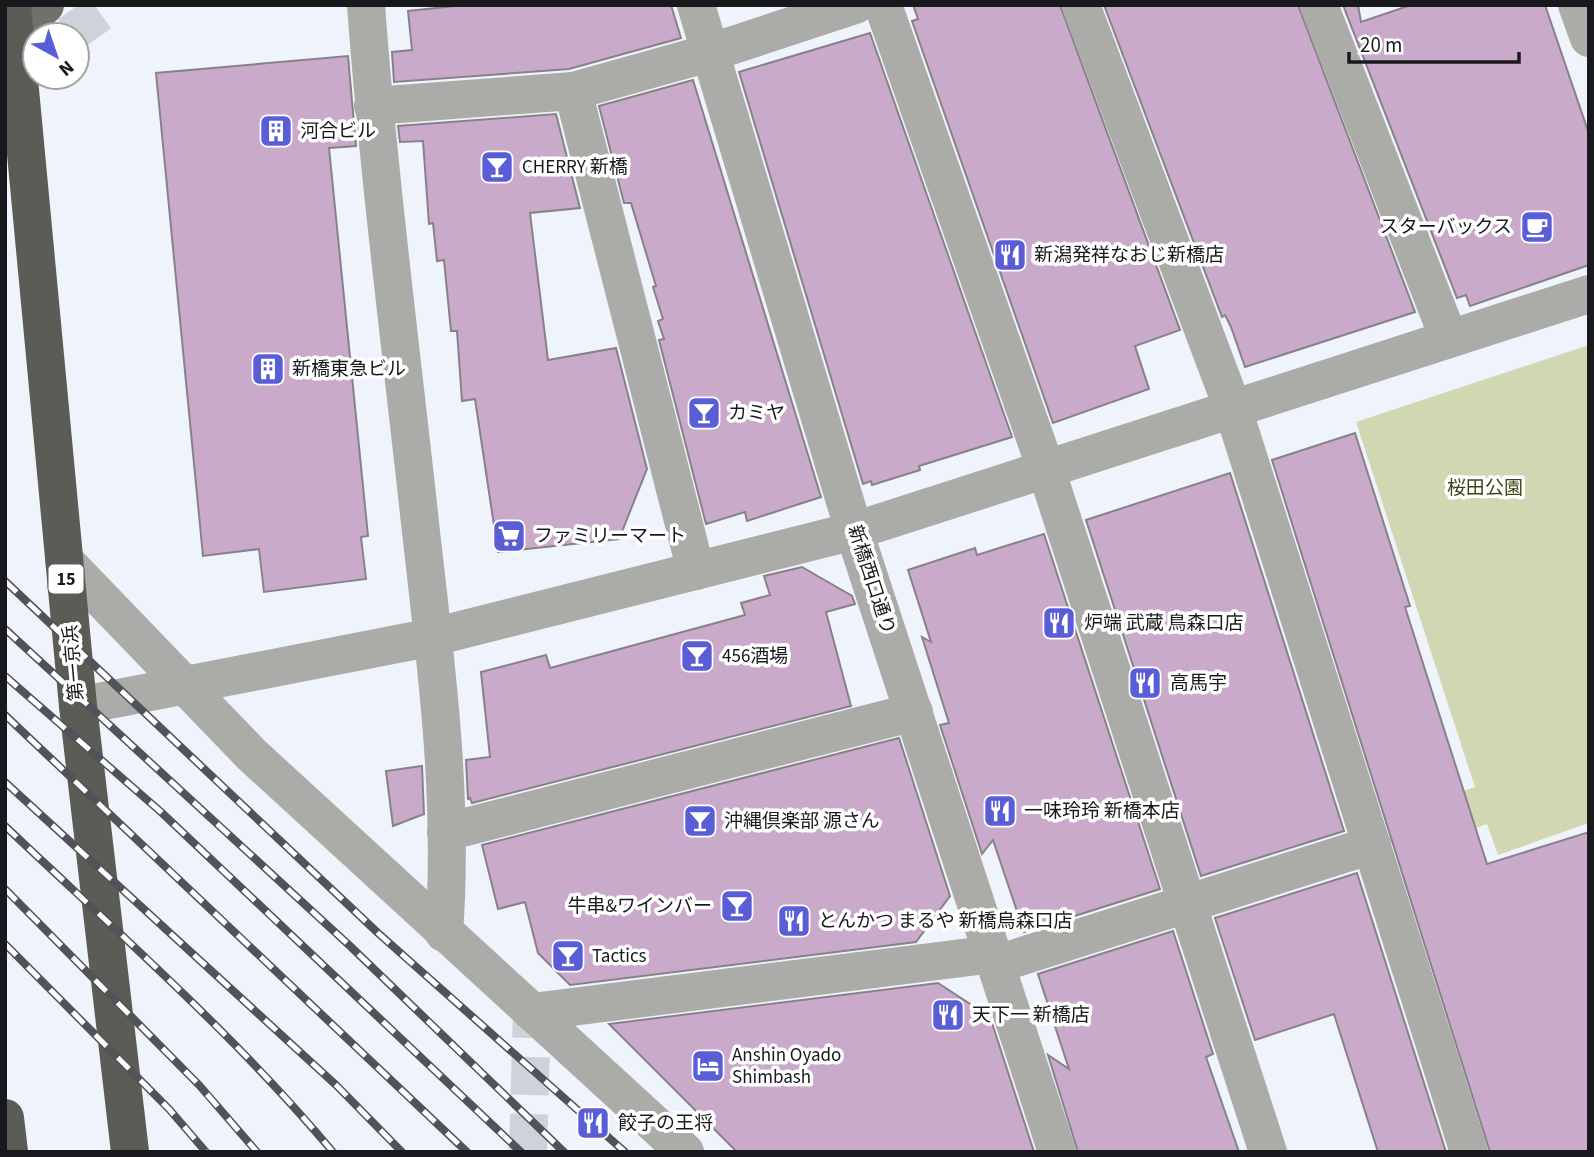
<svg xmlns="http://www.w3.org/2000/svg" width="1594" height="1157" font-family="'Source Sans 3','Noto Sans JP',sans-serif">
<rect width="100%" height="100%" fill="#eff3fb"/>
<path fill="#d1d7b2" d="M1589,345V823L1498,855L1487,824L1400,854L1386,817L1475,787L1356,422Z"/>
<g fill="#c9aacb" stroke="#888288" stroke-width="2">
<path d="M465,5H671L681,38L569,69L394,82L392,52L412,50L408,11Z"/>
<path d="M913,5H1060L1180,330L1135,346L1149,389L1053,423L912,21L918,19Z"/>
<path d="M1104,5H1298L1415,312L1245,367L1231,327L1225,315L1222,317Z"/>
<path d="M1343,5H1358L1361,22L1411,5H1545L1589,134V265L1470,306L1466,295L1457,298Z"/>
<path d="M870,33L1012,437L919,466L920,470L872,485L871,481L863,484L739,72Z"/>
<path d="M348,56L356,146L329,148L368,536L361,537L366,579L264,592L259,549L203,556L156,73Z"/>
<path d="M693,80L821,497L747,521L745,512L706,524L659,340L664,339L658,321L663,319L653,287L656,286L631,203H624L599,106Z"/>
<path d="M556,114L580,208L530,213L548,360L616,348L647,469L619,539L498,552L475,399L462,401L457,331H451L444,260L437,261L433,223L429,224L423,141L400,142L398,126Z"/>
<path d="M1355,433L1410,606L1405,607L1487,864L1589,832V1152H1490L1272,460Z"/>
<path d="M1230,473L1344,831L1201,876L1086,520Z"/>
<path d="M1044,534L1160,889L1024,932L993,840L982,854L940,725L949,723L922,637L931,642L908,570L975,548L977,555Z"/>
<path d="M802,567L852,596L855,604L826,612L851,706L472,803L470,798L468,799L466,760L490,757L481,672L546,655L550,668L745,615L741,603L770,595L764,576Z"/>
<path d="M899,738L950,896L916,942L570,985L538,953L525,902L498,909L482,845Z"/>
<path d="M422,766L424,814L393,826L386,771Z"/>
<path d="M1357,873L1446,1152H1378L1334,1014L1255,1040L1215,918Z"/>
<path d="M1173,931L1213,1054L1206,1057L1239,1152H1078L1048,1055L1069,1069L1038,974Z"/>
<path d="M938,983L990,1017L1034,1152H737L609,1024Z"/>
</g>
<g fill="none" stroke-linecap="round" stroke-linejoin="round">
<path stroke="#cfd2da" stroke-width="38" stroke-dasharray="38 19" stroke-linecap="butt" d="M528,1152L532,1012"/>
<path stroke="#cfd2da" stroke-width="38" stroke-dasharray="38 19" stroke-linecap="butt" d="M69,35L111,5"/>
<g stroke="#abaca8" stroke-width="38">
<path d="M366,5C379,181 402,356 421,532C436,664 454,799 444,933"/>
<path d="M696,5L854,531L1057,1152"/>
<path d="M883,5L1046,469L1268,1152"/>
<path d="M1081,5L1233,409L1469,1152"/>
<path d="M1319,5L1449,339"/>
<path d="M1577,5L1589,38"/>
<path d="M573,91L696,571"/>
<path d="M373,106L573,91L709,53L855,5"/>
<path d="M64,560L252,755L685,1152"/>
<path d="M78,706L433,637L854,531L1589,294"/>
<path d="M446,832L914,712"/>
<path d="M997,964L1372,845"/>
<path d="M532,1012L994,954"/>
</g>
<path stroke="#6f716b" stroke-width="38" d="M5,38L45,5"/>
<g stroke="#5a5c55" stroke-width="38">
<path d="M12,5L78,706L130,1152"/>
<path d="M5,1118L9,1152"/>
</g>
<defs>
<g id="rail">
<path d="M5,581L378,933L625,1152"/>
<path d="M5,629L350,946L564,1152"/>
<path d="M5,676L161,812L521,1152"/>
<path d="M5,715L467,1152"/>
<path d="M5,782L336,1085L402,1152"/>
<path d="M5,826C117,932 234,1034 333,1152"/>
<path d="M5,889L199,1085L257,1152"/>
<path d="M5,944L169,1109L206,1152"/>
</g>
</defs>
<use href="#rail" stroke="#515358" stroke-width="8"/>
<use href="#rail" stroke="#fff" stroke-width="5" stroke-dasharray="16" stroke-linecap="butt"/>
</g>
<defs>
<symbol id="building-square" viewBox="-11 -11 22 22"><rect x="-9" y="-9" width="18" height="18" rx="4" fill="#5a5ed6" stroke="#fff"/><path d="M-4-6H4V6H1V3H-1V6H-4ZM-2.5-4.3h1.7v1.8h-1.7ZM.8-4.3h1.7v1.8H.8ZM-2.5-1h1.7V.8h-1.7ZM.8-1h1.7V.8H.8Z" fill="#fff"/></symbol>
<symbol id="bar-square" viewBox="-11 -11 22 22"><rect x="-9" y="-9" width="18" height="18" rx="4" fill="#5a5ed6" stroke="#fff"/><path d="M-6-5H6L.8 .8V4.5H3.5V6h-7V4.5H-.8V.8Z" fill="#fff"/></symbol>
<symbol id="cafe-square" viewBox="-11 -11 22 22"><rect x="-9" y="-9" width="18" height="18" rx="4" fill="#5a5ed6" stroke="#fff"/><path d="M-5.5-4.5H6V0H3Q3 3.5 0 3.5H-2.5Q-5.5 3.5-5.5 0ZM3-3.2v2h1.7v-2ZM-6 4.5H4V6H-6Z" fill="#fff"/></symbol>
<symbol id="restaurant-square" viewBox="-11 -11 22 22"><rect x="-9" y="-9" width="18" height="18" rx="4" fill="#5a5ed6" stroke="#fff"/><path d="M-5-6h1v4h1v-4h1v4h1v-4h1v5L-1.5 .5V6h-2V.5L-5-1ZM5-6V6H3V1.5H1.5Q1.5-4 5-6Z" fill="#fff"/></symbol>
<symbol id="supermarket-square" viewBox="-11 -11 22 22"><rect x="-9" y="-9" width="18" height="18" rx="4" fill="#5a5ed6" stroke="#fff"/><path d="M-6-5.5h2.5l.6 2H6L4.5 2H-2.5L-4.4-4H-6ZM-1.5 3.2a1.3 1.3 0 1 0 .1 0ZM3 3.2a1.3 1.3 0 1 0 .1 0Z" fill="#fff"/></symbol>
<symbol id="hotel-square" viewBox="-11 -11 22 22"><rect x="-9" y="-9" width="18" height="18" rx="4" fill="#5a5ed6" stroke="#fff"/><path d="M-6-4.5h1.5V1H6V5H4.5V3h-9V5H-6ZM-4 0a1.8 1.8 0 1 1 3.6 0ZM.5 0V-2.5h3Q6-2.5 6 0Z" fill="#fff"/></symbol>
</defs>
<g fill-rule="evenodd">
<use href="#building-square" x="257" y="112" width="38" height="38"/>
<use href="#bar-square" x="478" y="148" width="38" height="38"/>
<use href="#cafe-square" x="1518" y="208" width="38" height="38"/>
<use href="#restaurant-square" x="991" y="236" width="38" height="38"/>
<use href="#building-square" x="249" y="350" width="38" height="38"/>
<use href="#bar-square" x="685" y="394" width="38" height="38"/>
<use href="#supermarket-square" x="490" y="517" width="38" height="38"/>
<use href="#restaurant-square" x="1040" y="604" width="38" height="38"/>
<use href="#bar-square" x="678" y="637" width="38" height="38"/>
<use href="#restaurant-square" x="1126" y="664" width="38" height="38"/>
<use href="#restaurant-square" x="981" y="792" width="38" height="38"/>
<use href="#bar-square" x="681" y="802" width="38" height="38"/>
<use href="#bar-square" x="718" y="887" width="38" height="38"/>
<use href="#restaurant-square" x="775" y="902" width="38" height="38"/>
<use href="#bar-square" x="549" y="937" width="38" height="38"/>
<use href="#restaurant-square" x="929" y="996" width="38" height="38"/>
<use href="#hotel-square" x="689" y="1047" width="38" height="38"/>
<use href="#restaurant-square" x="574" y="1104" width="38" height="38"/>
</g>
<g text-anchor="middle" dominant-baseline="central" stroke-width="7" stroke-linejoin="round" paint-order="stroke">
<rect fill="#fff" stroke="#5d5e60" stroke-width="2" x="48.5" y="564.5" width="35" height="29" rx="5"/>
<g font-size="18" font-weight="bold" fill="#18191c">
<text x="66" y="579">15</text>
</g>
<g font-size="19" fill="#18191c" stroke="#fff" text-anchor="start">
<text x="300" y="131">河合ビル</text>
<text x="522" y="167">CHERRY 新橋</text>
<text x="1512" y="227" text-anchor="end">スターバックス</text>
<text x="1034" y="255">新潟発祥なおじ新橋店</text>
<text x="292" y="369">新橋東急ビル</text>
<text x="728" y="413">カミヤ</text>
<text x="534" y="536">ファミリーマート</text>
<text x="1084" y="623">炉端 武蔵 鳥森口店</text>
<text x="722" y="656">456酒場</text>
<text x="1170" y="683">高馬宇</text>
<text x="1024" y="811">一味玲玲 新橋本店</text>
<text x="724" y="821">沖縄倶楽部 源さん</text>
<text x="712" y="906" text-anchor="end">牛串&amp;ワインバー</text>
<text x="818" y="921">とんかつ まるや 新橋烏森口店</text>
<text x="592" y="956">Tactics</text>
<text x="972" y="1015">天下一 新橋店</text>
<text x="732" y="1055">Anshin Oyado<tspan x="732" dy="22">Shimbash</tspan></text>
<text x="618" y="1123">餃子の王将</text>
</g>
<g font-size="19" fill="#404514" stroke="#fff">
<text x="1485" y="488">桜田公園</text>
</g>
<g font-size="19" fill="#18191c" stroke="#fff">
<text transform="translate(871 580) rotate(72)">新橋西口通り</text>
<text transform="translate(74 663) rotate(-95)">第一京浜</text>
</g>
</g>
<rect width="1594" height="1157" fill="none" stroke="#18191c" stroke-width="14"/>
<g transform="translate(56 56) rotate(140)"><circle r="33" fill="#ffffff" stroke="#a3a3a4" stroke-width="2"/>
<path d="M0-5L12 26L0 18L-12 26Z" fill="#5a5ed6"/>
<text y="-10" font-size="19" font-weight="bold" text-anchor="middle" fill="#18191c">N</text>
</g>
<path d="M1349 52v10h170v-10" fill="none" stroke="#18191c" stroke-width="3.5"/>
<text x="1360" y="52" font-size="21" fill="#18191c" stroke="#ffffff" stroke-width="5" paint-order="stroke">20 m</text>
</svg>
